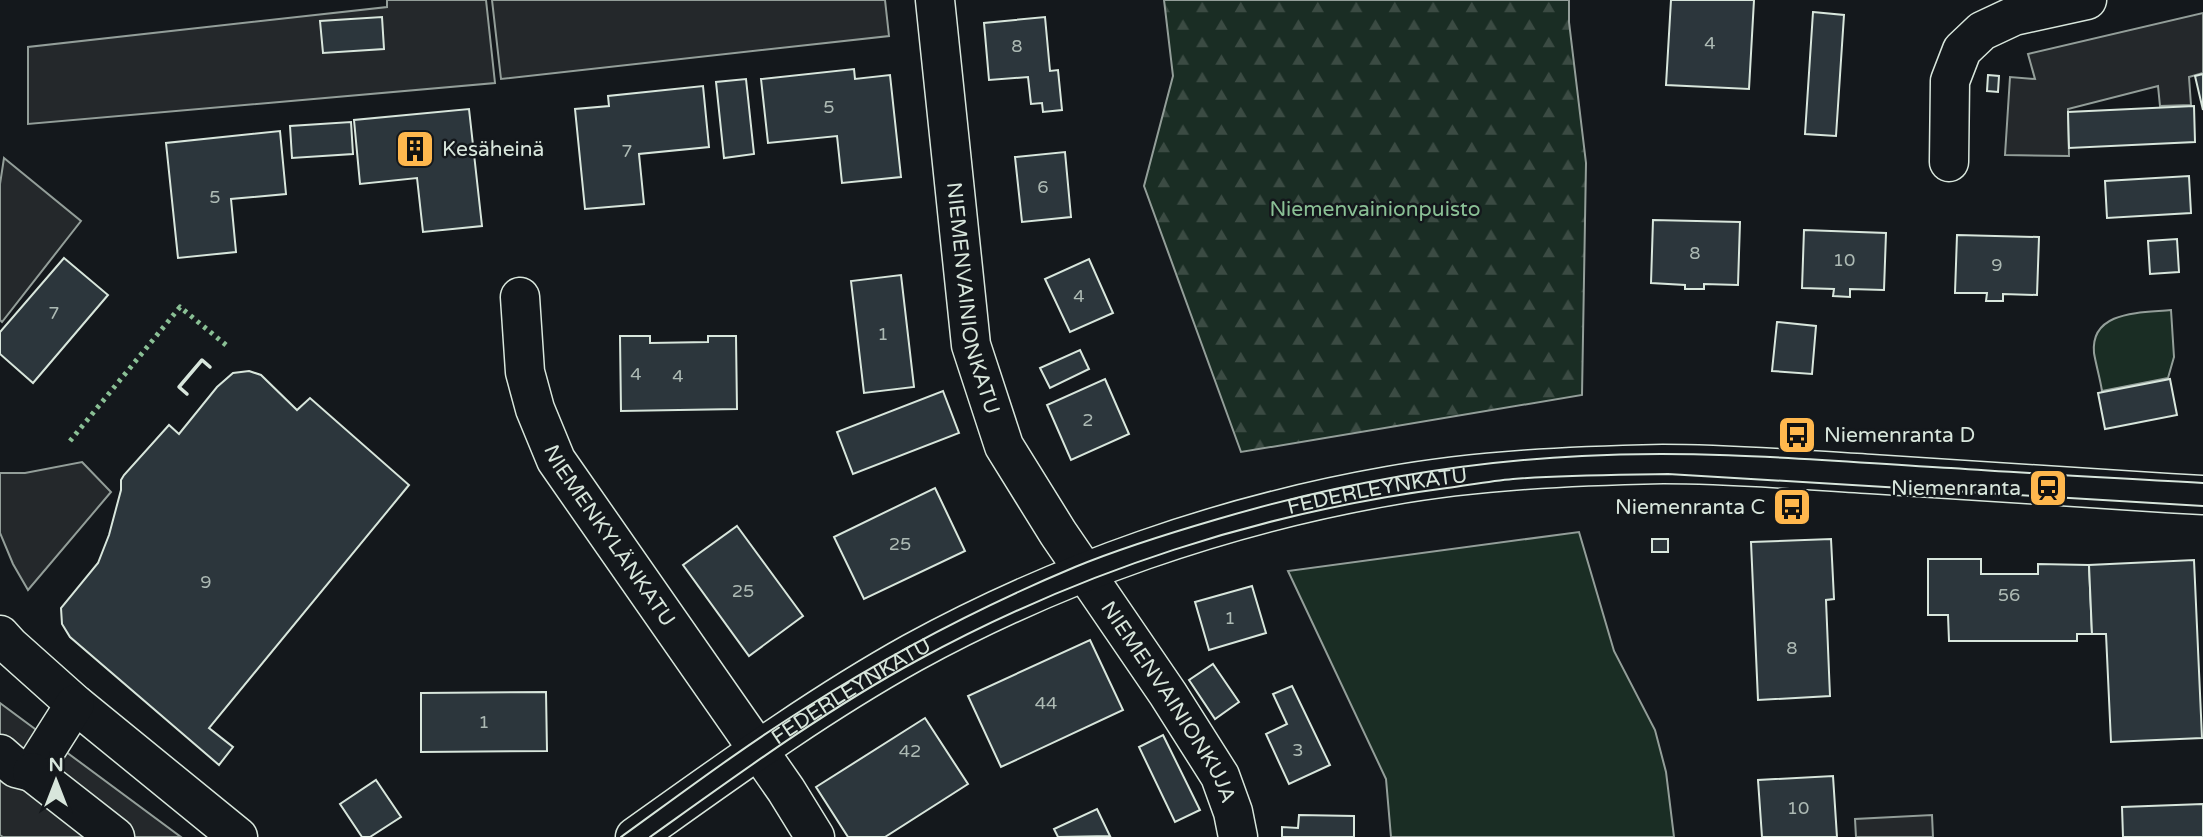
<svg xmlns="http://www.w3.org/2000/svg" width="2203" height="837" font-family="'Varela Round',sans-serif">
<defs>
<pattern id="forest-firs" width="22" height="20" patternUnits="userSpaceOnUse" patternTransform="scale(1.75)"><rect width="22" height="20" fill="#1a2d24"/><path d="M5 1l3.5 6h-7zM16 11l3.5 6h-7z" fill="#3b4b43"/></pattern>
</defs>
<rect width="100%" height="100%" fill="#14181c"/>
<path fill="url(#forest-firs)" stroke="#939e99" stroke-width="2" d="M1164,0H1569V22L1586,163L1582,395L1241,452L1144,186L1173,76Z"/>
<g fill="#1a2d24" stroke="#939e99" stroke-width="2">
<path d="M2171,310L2174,357L2168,378L2102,391C2100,378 2096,365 2094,353C2090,310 2142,313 2171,310Z"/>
<path d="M1579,532L1614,651L1655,730L1666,772L1674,837H1391L1386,779L1288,571Z"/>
</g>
<g fill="#24282b" stroke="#939e99" stroke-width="2">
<path d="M387,0H486L495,83L28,124V47L387,7Z"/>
<path d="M492,0H885L889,36L501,79Z"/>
<path d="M2203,13V73L2189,77L2191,105L2160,106L2158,86L2068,109L2069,156L2005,155L2010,77L2035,79L2028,54Z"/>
<path d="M4,158L81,221L2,322L0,320V184Z"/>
<path d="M82,462L111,492L28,590L13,564L0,533V473H25Z"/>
<path d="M0,703L181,837H3L0,835Z"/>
<path d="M1932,815L1933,837H1856L1855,819Z"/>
</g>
<g fill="#2c363c" stroke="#d8e6dc" stroke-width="2">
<path d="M1671,0H1754L1749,89L1666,85Z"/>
<path d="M1813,12L1844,15L1836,136L1805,134Z"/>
<path d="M382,17L384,49L323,53L320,21Z"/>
<path d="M1045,17L1050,71L1058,70L1062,110L1043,112L1042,103L1031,104L1028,77L989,80L984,23Z"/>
<path d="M854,69L855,79L890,75L901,177L842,183L837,136L768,143L761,79Z"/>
<path d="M2203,74V110L2195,76Z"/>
<path d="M1988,75L1999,76L1998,92L1987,91Z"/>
<path d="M746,79L754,154L724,158L716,82Z"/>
<path d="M703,86L709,147L639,154L644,204L585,209L575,109L609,106L608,96Z"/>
<path d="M2194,106L2195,142L2069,148L2068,112Z"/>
<path d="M469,109L482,226L423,232L417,178L360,184L354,120Z"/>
<path d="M351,122L353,154L292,158L290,126Z"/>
<path d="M280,131L286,194L231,199L236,252L178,258L166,143Z"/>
<path d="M1065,152L1071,217L1022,222L1015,157Z"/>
<path d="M2189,176L2191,213L2107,218L2105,181Z"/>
<path d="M1653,220L1740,222L1738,285L1704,284V289H1685V285L1651,283Z"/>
<path d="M1804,230L1886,233L1884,290L1850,289V297L1833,296L1834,289L1802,288Z"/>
<path d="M1957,235L2039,237L2037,295L2003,294V301H1986L1987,293H1955Z"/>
<path d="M2177,239L2179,272L2150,274L2148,241Z"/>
<path d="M64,258L108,295L33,383L0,354V332Z"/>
<path d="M1089,259L1113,313L1070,332L1045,279Z"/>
<path d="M901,275L914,387L864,393L851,281Z"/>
<path d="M1777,322L1816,326L1812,374L1772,371Z"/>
<path d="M620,336H650V343L708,342V336H736L737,409L621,411Z"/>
<path d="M1080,350L1089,369L1050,388L1040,368Z"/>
<path d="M249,371L261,375L297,410L310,398L409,485L209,728L233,747L219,765L70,637L62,624L61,608L98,563L109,535L121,490V480L124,475L169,425L179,434L217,387L233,373Z"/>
<path d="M1105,379L1129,434L1071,460L1047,405Z"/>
<path d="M2170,379L2177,415L2105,429L2098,393Z"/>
<path d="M943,391L959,433L853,474L837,432Z"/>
<path d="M935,488L965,551L864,599L834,537Z"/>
<path d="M737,526L803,616L749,656L683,565Z"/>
<rect x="1652" y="539" width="16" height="13"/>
<path d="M1831,539L1834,599L1826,600L1830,696L1758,700L1751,542Z"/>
<path d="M1928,559H1981V574H2038V564L2089,565L2092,634H2077V641H1949L1948,615H1928Z"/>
<path d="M2194,560L2202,738L2111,742L2106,634H2092L2089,565Z"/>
<path d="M1252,586L1266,633L1209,650L1195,602Z"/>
<path d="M1090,640L1123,710L1001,767L968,696Z"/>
<path d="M1213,664L1239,702L1215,719L1189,680Z"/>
<path d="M1292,686L1330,765L1289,784L1266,734L1287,724L1273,694Z"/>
<path d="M546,692L547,751L421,752V693Z"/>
<path d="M925,718L968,784L885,837H848L816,787Z"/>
<path d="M1163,735L1200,810L1175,822L1139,747Z"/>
<path d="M1833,776L1837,837H1762L1758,780Z"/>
<path d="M376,780L401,817L370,837H362L340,804Z"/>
<path d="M2203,804V837H2123L2122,807Z"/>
<path d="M1097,809L1110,836L1058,837L1054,829Z"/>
<path d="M1299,815L1354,816V837H1282V827L1298,828Z"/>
</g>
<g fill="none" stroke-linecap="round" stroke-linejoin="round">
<defs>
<g id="minor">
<path id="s1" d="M935,0L971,345L1004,446L1058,533L1168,694L1220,776L1233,812L1238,837"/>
<path d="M1949,162L1950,81L1962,50L1982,31L2014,16L2087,0"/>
<path id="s2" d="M520,297L525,372L535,409L556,460L786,790L815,837"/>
<path d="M0,635L10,646L75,704L238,837"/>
<path d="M0,754L16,768L32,772L75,704"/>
<path d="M32,772L115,837"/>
<path id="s3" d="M635,837C725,773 815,707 912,653C1060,572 1224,515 1389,486C1479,470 1572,466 1663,464C1732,464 1802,470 1871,474C1981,481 2092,489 2203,495"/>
</g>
</defs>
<use href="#minor" stroke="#d8e6dc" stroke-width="41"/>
<use href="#minor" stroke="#14181c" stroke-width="38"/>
<g stroke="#d8e6dc" stroke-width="2">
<path d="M621,837C682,793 743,747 807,707C892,653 982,606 1075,567C1121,548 1170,533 1218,519C1337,484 1458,462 1582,456C1705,449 1828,461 1951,468C2035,474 2119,478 2203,483"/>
<path d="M650,837C737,775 824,711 918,660C1081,571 1262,512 1447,488C1469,485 1491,481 1513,479C1564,475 1616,475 1668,474L2203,506"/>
</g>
<path stroke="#8ac095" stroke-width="5" stroke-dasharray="3.5 5" stroke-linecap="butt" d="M70,441L180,307L226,345"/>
<path stroke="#d8e6dc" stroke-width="3.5" d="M187,394L179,387L202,360L210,367"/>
</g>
<defs>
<symbol id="building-square" viewBox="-11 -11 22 22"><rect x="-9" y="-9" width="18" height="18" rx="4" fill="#ffb74d" stroke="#14181c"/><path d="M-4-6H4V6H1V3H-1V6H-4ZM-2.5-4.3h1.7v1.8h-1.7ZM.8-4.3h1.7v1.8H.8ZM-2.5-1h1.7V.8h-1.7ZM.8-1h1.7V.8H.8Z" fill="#111"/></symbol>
<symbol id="bus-square" viewBox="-11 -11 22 22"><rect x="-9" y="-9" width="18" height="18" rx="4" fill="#ffb74d" stroke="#14181c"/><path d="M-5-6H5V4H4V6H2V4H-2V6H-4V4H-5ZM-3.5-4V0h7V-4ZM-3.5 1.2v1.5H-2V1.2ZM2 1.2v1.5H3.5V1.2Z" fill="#111"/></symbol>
<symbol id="station-square" viewBox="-11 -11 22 22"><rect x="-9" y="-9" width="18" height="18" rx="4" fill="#ffb74d" stroke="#14181c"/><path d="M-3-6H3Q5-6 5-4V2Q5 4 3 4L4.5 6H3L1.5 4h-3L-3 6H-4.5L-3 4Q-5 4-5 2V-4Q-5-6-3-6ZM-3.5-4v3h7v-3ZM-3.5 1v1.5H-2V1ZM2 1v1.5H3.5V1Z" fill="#111"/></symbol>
</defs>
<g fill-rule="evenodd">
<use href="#building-square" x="393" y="127" width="44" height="44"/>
<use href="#bus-square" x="1775" y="413" width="44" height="44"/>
<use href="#station-square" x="2026" y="466" width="44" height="44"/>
<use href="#bus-square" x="1770" y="485" width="44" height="44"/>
</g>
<g text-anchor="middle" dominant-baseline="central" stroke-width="5" stroke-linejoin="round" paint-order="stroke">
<g font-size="18" fill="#adbab4">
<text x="1710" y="43">4</text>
<text x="1017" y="46">8</text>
<text x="829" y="107">5</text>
<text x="627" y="151">7</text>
<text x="1043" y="187">6</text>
<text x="215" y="197">5</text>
<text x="1695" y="253">8</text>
<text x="1844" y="260">10</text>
<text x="1997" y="265">9</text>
<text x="1079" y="296">4</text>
<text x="54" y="313">7</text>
<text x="883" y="334">1</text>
<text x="636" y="374">4</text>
<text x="678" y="376">4</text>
<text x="1088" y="420">2</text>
<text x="900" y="544">25</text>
<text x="206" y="582">9</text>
<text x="743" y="591">25</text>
<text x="2009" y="595">56</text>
<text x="1230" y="618">1</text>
<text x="1792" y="648">8</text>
<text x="1046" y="703">44</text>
<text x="484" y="722">1</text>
<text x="1298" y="750">3</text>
<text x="910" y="751">42</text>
<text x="1798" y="808">10</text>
</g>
<g font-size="21" fill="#d8e6dc" stroke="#14181c" text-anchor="start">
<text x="442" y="149">Kesäheinä</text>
<text x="1824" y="435">Niemenranta D</text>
<text x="2021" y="488" text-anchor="end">Niemenranta</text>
<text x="1765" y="507" text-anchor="end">Niemenranta C</text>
</g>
<g font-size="21" fill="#8ac095" stroke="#14181c">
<text x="1375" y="209">Niemenvainionpuisto</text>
</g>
<g font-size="21" fill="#d8e6dc" stroke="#14181c">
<text stroke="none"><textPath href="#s1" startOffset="301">NIEMENVAINIONKATU</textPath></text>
<text stroke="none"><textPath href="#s3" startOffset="828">FEDERLEYNKATU</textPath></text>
<text stroke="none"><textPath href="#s2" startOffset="261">NIEMENKYLÄNKATU</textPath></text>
<text stroke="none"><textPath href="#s3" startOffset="261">FEDERLEYNKATU</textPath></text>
<text stroke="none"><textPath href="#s1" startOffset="758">NIEMENVAINIONKUJA</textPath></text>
</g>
</g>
<g transform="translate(56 781)" stroke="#14181c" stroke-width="5" paint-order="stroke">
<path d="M0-5L12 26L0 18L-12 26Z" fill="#d8e6dc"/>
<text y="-10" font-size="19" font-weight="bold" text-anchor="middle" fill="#d8e6dc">N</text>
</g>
</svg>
